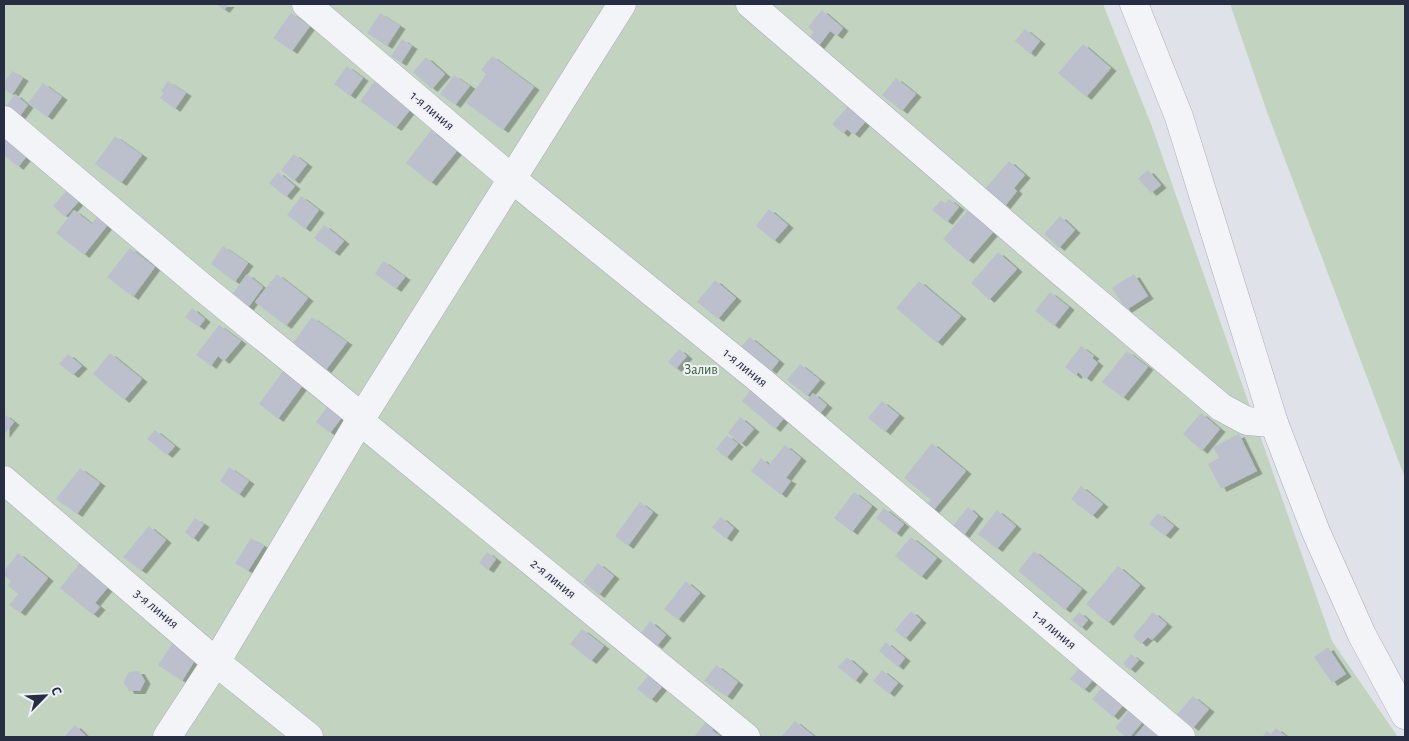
<svg xmlns="http://www.w3.org/2000/svg" width="1409" height="741" font-family="'Alegreya Sans',sans-serif">
<defs>
<filter id="shadow"><feDropShadow dx="5.5" dy="3" stdDeviation="0" flood-color="#0004"/></filter>
</defs>
<rect width="100%" height="100%" fill="#e0e2ea"/>
<g fill="#c2d4c0">
<path d="M4,4H1103L1151,124L1332,641L1398,737H4Z"/>
<path d="M1230,4H1405V478L1267,112Z"/>
</g>
<g fill="#bcc0cd" filter="url(#shadow)">
<path d="M216,4H229L224,10Z"/>
<path d="M822,10L843,28L837,36L830,31L818,47L808,39L814,32L808,27Z"/>
<path d="M291,13L310,26L292,51L273,38Z"/>
<path d="M380,13L400,26L387,46L367,33Z"/>
<path d="M1025,29L1040,41L1030,54L1015,41Z"/>
<path d="M402,39L412,46L401,63L391,56Z"/>
<path d="M1083,44L1111,68L1086,97L1058,73Z"/>
<path d="M492,56L534,87L503,130L466,103L486,74L481,70Z"/>
<path d="M426,57L445,74L432,89L413,72Z"/>
<path d="M347,66L363,78L350,96L334,84Z"/>
<path d="M12,71L23,78L12,95L4,89V83Z"/>
<path d="M454,75L470,86L455,105L440,94Z"/>
<path d="M377,78L413,106L396,128L360,101Z"/>
<path d="M896,78L916,94L902,111L882,95Z"/>
<path d="M168,81L186,93L175,109L160,98L164,93L161,91Z"/>
<path d="M43,83L62,97L47,117L28,103Z"/>
<path d="M15,94L28,105L16,121L4,109Z"/>
<path d="M849,105L866,121L854,135L847,129L843,134L832,124Z"/>
<path d="M431,130L457,151L431,183L406,163Z"/>
<path d="M115,136L142,155L121,183L95,164Z"/>
<path d="M6,138L27,156L18,167L4,155V141Z"/>
<path d="M294,154L307,164L294,181L281,170Z"/>
<path d="M1009,161L1025,175L1014,188L1017,191L1005,206L985,189Z"/>
<path d="M1148,170L1161,185L1151,193L1138,179Z"/>
<path d="M278,172L295,186L286,197L269,183Z"/>
<path d="M68,189L80,200L65,217L53,206Z"/>
<path d="M301,196L319,210L305,229L287,215Z"/>
<path d="M949,199L959,207L947,222L932,210L941,200L945,203Z"/>
<path d="M769,209L788,225L774,241L756,226Z"/>
<path d="M969,209L995,230L968,261L943,239Z"/>
<path d="M74,210L92,224L99,214L110,222L84,255L56,233Z"/>
<path d="M1060,216L1075,230L1059,248L1044,234Z"/>
<path d="M324,225L344,241L334,253L314,238Z"/>
<path d="M223,246L248,263L235,282L211,264Z"/>
<path d="M130,248L155,267L133,297L107,277Z"/>
<path d="M998,252L1017,269L989,300L971,283Z"/>
<path d="M383,261L405,277L396,289L375,274Z"/>
<path d="M247,274L263,287L247,309L231,296Z"/>
<path d="M277,274L308,298L286,326L255,302Z"/>
<path d="M1134,274L1148,296L1126,310L1112,288Z"/>
<path d="M715,280L736,298L718,319L697,302Z"/>
<path d="M919,281L961,316L937,343L896,308Z"/>
<path d="M1050,292L1069,307L1054,326L1035,311Z"/>
<path d="M192,308L205,319L199,327L185,317Z"/>
<path d="M312,317L347,342L326,370L292,344Z"/>
<path d="M219,325L241,341L224,361L218,356L211,366L196,355Z"/>
<path d="M750,337L779,361L771,371L759,361L757,364L739,349Z"/>
<path d="M1081,346L1094,356L1092,358L1098,363L1086,379L1078,372L1076,376L1065,367Z"/>
<path d="M679,349L687,356L676,369L668,362Z"/>
<path d="M1127,351L1148,367L1123,398L1102,382Z"/>
<path d="M110,353L142,379L124,400L93,374Z"/>
<path d="M68,354L82,366L73,375L59,364Z"/>
<path d="M800,364L820,380L807,396L787,380Z"/>
<path d="M283,371L303,385L278,419L259,404Z"/>
<path d="M751,389L785,417L775,429L742,401Z"/>
<path d="M813,393L827,405L818,416L805,404Z"/>
<path d="M882,401L899,415L885,432L868,418Z"/>
<path d="M329,404L344,415L330,433L316,422Z"/>
<path d="M1201,413L1220,429L1202,451L1183,434Z"/>
<path d="M4,414L14,422L4,435Z"/>
<path d="M740,417L754,429L741,444L728,433Z"/>
<path d="M155,430L175,446L167,455L147,439Z"/>
<path d="M1239,434L1257,471L1221,489L1208,464L1219,458L1213,447Z"/>
<path d="M727,435L738,444L726,458L716,449Z"/>
<path d="M932,443L966,471L933,511L926,505L931,500L904,478Z"/>
<path d="M785,445L801,458L786,478L791,481L781,495L751,471L761,458L769,465Z"/>
<path d="M229,467L249,481L239,495L220,481Z"/>
<path d="M80,468L100,483L77,514L56,499Z"/>
<path d="M1081,486L1103,504L1092,516L1071,499Z"/>
<path d="M854,492L872,506L852,532L834,518Z"/>
<path d="M640,502L653,512L628,546L615,536Z"/>
<path d="M968,507L978,516L964,535L953,526Z"/>
<path d="M884,508L904,524L896,534L876,518Z"/>
<path d="M997,510L1016,526L997,549L978,534Z"/>
<path d="M1158,513L1174,526L1165,536L1149,524Z"/>
<path d="M721,517L734,528L726,539L712,527Z"/>
<path d="M195,518L204,524L193,539L185,532Z"/>
<path d="M149,526L166,540L141,571L123,557Z"/>
<path d="M911,537L937,558L921,577L895,556Z"/>
<path d="M251,538L264,546L248,571L235,563Z"/>
<path d="M1034,551L1082,589L1065,610L1018,571Z"/>
<path d="M487,552L496,559L488,570L479,563Z"/>
<path d="M18,553L48,578L20,613L9,605L18,594L8,586L11,581L4,575V571Z"/>
<path d="M81,562L109,586L95,603L100,607L93,615L60,588Z"/>
<path d="M598,563L614,576L599,595L583,582Z"/>
<path d="M1118,566L1140,585L1108,623L1086,604Z"/>
<path d="M686,581L700,593L678,620L664,609Z"/>
<path d="M911,611L921,620L905,639L895,630Z"/>
<path d="M1079,612L1088,620L1081,628L1072,620Z"/>
<path d="M1153,612L1167,624L1152,640L1148,637L1141,644L1133,636Z"/>
<path d="M650,621L666,635L657,646L641,633Z"/>
<path d="M582,629L604,646L591,661L570,644Z"/>
<path d="M174,641L197,657L182,681L158,665Z"/>
<path d="M886,642L905,658L898,667L879,651Z"/>
<path d="M1328,647L1346,674L1332,683L1314,657Z"/>
<path d="M1131,654L1139,660L1130,670L1123,664Z"/>
<path d="M847,657L863,671L855,681L838,667Z"/>
<path d="M716,665L738,682L727,697L704,681Z"/>
<path d="M1081,666L1095,678L1084,690L1070,679Z"/>
<path d="M882,670L898,683L889,694L873,681Z"/>
<path d="M139,671L145,681L140,691H129L123,682L129,672Z"/>
<path d="M648,676L662,687L651,700L637,689Z"/>
<path d="M1105,684L1126,702L1113,717L1092,699Z"/>
<path d="M1193,696L1209,709L1193,728L1177,714Z"/>
<path d="M1131,708L1145,719L1130,737H1126L1115,728Z"/>
<path d="M709,718L717,724L712,730L721,737H694Z"/>
<path d="M795,721L815,737H781Z"/>
<path d="M1147,722L1166,737H1134Z"/>
<path d="M75,725L87,737H64Z"/>
<path d="M1276,728L1287,737H1262L1267,731L1271,734Z"/>
</g>
<g fill="none" stroke-linecap="round" stroke-linejoin="round">
<defs>
<g id="minor">
<path d="M306,4L511,178L760,380L1181,737"/>
<path d="M750,4L1046,259L1221,407L1247,421L1274,423"/>
<path d="M1134,4L1179,117L1274,423L1316,532L1362,635L1405,715"/>
<path d="M4,120L202,287L362,417"/>
<path d="M360,421L746,737"/>
<path d="M4,480L216,662L309,737"/>
<path d="M167,737L216,662L362,417L622,4"/>
</g>
</defs>
<use href="#minor" stroke="#a8acb8" stroke-width="29"/>
<use href="#minor" stroke="#f3f4f8" stroke-width="28"/>
</g>
<g text-anchor="middle" dominant-baseline="central" stroke-width="4" stroke-linejoin="round" paint-order="stroke">
<g font-size="14" fill="#272d42" stroke="#eff1f7">
<text transform="translate(432 111) rotate(40)">1-я линия</text>
<text transform="translate(745 368) rotate(39)">1-я линия</text>
<text transform="translate(553 579) rotate(39)">2-я линия</text>
<text transform="translate(156 609) rotate(40)">3-я линия</text>
<text transform="translate(1054 630) rotate(40)">1-я линия</text>
</g>
<g font-size="14" fill="#355f33" stroke="#eff1f7">
<text x="701" y="370">Залив</text>
</g>
</g>
<rect width="1409" height="741" fill="none" stroke="#272d42" stroke-width="10"/>
<g transform="translate(45 696) rotate(66)" stroke="#eff1f7" stroke-width="4" paint-order="stroke">
<path d="M0-4L9 19L0 12L-9 19Z" fill="#272d42"/>
<text y="-8" font-size="14" font-weight="bold" text-anchor="middle" fill="#272d42">С</text>
</g>
</svg>
